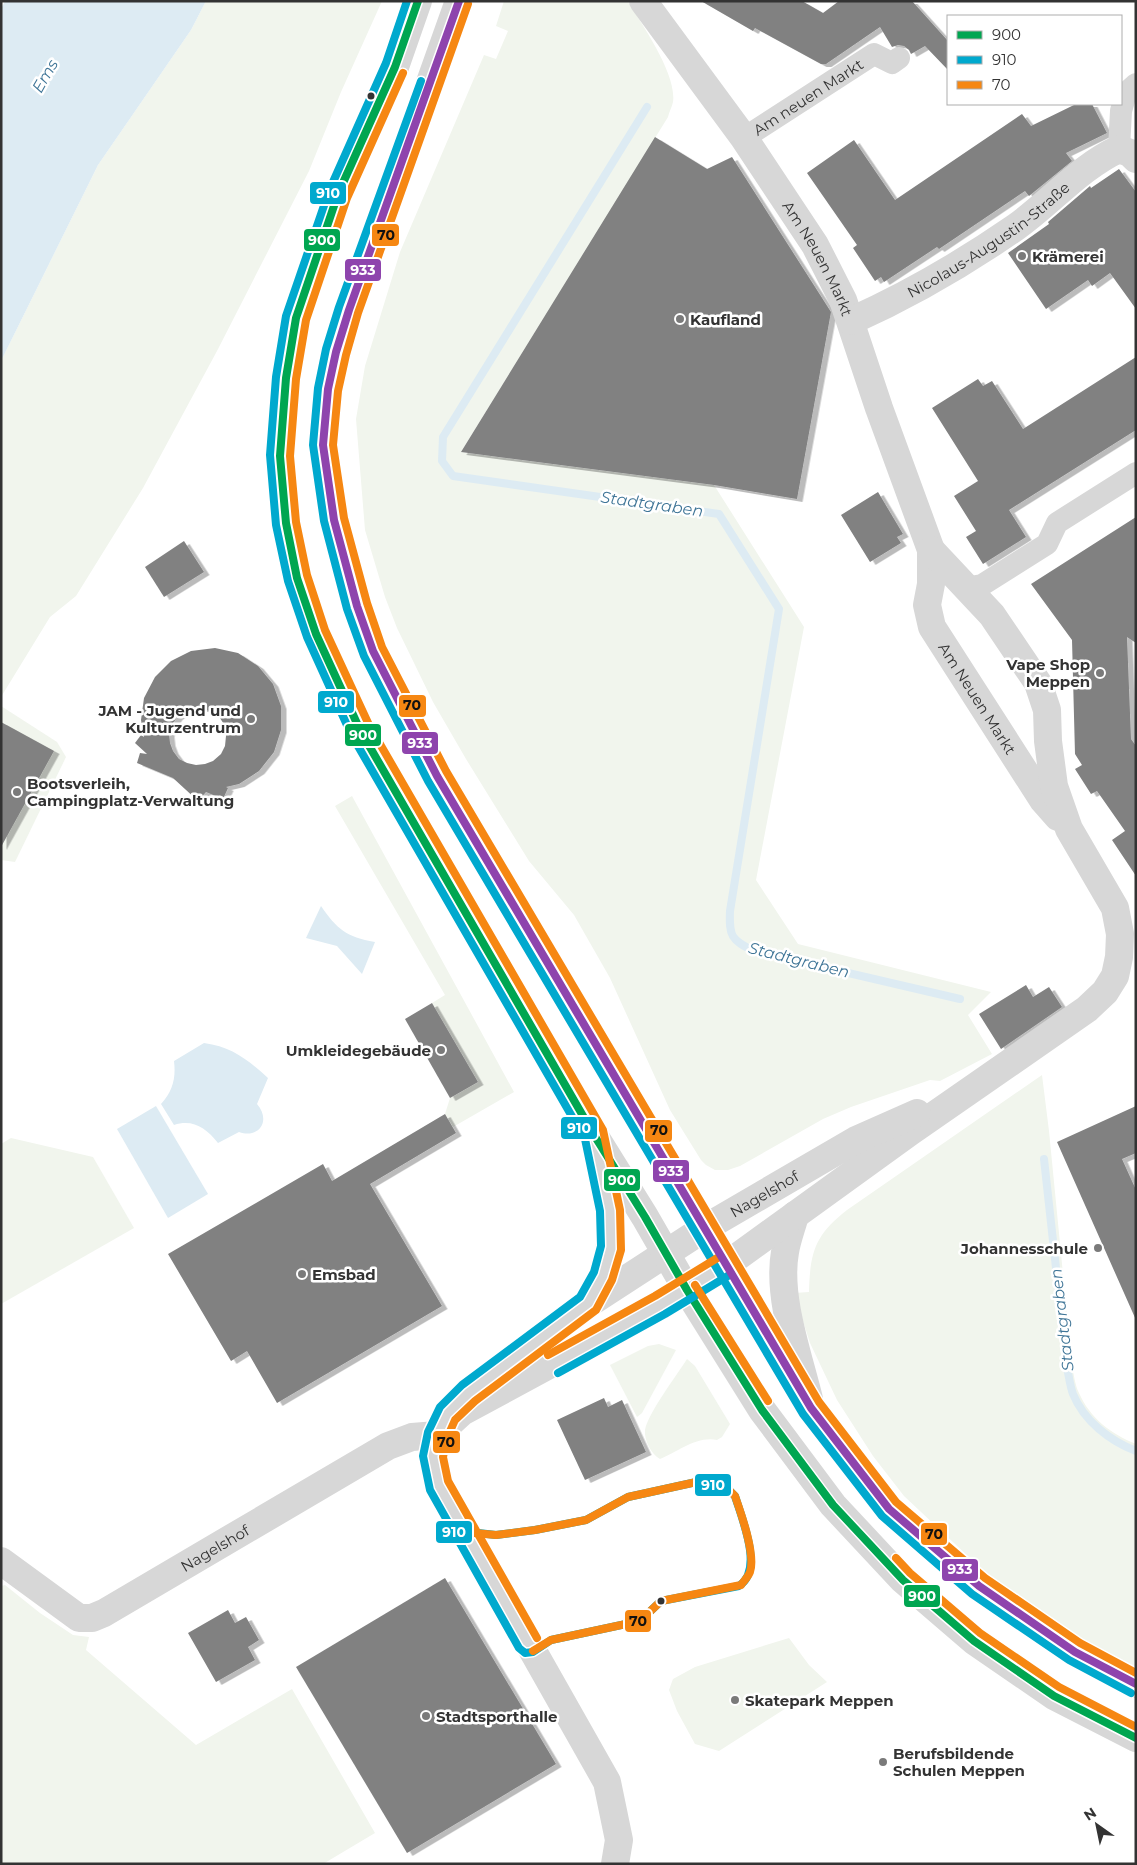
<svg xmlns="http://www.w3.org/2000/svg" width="1137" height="1865" font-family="Montserrat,sans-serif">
<defs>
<filter id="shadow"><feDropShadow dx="5.5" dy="3" stdDeviation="0" flood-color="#0004"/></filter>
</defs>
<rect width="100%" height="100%" fill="#fff"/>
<g fill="#f1f5ed">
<path d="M206,1H382L341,92L309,171L217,351L143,488L76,596L50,617L1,697V361L98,165L191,30Z"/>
<path d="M504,1H628C642,25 677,74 673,102C672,107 669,112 668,117L461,452L714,485L804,627L756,880L798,944L991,992L968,1015L992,1054L940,1081L930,1080L851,1107L823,1119L740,1166L728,1170H715L706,1165L701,1160L670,1110L610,978L574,915L529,861L466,759L433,702L397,628L385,597L365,530L356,419L365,366L400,252L484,55L496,59L508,31L496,26Z"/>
<path d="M1,706L57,742L66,757L15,862L1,860Z"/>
<path d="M352,796L514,1092L453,1127L445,1114L450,1098L478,1082L432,1003L445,995L335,806Z"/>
<path d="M1042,1075L1049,1131L1072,1366C1074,1375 1075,1385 1079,1393C1090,1418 1111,1434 1136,1444V1671L1081,1642L1029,1606L988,1575L904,1496L873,1456L837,1400L810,1343L794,1293L809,1292C810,1252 815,1235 847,1210Z"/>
<path d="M11,1138L93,1157L134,1228L1,1304V1144Z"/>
<path d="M659,1344L676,1350L642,1413L637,1417L610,1365L648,1346Z"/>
<path d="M687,1359L695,1366L730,1424L722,1437L717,1440C696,1436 678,1452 660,1459C651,1454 644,1440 645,1430C648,1413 677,1375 687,1359Z"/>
<path d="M5,1585L40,1613L73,1635L89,1637L86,1650L196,1745L292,1689L375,1833L323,1864H1V1586Z"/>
<path d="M789,1638L809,1665L827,1682L719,1751L695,1744L677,1711L669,1690L673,1679L695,1667Z"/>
</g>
<g fill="#ddebf3">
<path d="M5,1H206L191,30L98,165L1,361V9Z"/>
<path d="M321,906C337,929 346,937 375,942L362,974L337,946L306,938Z"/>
<path d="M204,1043C232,1047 247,1059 268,1078L257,1104C271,1120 260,1139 239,1132L218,1143C206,1128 193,1119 174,1125L161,1104C173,1091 176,1078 174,1061Z"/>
<path d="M156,1106L208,1194L168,1218L117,1129Z"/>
</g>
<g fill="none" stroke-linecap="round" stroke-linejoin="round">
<g stroke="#ddebf3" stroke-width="8">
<path d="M647,107L443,437L442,461L453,476L719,514L779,609L730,911C729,936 731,940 754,951L960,999"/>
<path d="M1044,1159L1067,1368C1069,1376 1070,1386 1073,1394C1084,1421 1110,1441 1136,1451"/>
</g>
</g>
<g fill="#818181" fill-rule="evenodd" filter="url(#shadow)">
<path d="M701,1H802L823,13L839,1H912L948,41V70L925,46L911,54L909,50L904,46L898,45L892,47L880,27L826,64H821L755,28L753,31Z"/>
<path d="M1076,104H1092L1107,133L1066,153L1072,161L1029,196L1025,191L939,249L937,247L884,282L881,277L875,281L853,248L857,245L807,173L854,140L895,200L1022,114L1031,126Z"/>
<path d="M655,137L707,169L732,157L831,312L797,499L714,485L461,452Z"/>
<path d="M1119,169L1136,192V309L1110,273L1092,286L1088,280L1046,309L1008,253L1049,224L1048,222L1090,186L1091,188Z"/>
<path d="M1136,357V430L1009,510L1026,537L983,564L966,537L976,531L954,496L978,481L932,408L978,379L983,386L992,381L1023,429Z"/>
<path d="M878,492L903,534L897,537L901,543L870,562L841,515Z"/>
<path d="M1136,517V643L1127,637L1131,739L1136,746V876L1112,840L1125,831L1097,791L1091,794L1075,769L1082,765L1075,754L1072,640L1031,584Z"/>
<path d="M184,541L204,572L164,597L145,567Z"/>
<path d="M215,648L238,653L258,666L273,684L281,706V730L274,752L259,771L239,784L226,787L228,788L223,799L206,792L198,801L173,778L137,763L140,753L147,754L135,743L141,735L144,737L141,720L144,698L155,677L171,661L191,651ZM193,708L203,709L212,712L220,718L225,726L226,736L225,746L221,754L213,761L205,764L196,765L187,763L179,759L173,751L170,743L169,734L172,725L177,717L184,712Z"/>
<path d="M1,722L54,751L1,847Z"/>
<path d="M1026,985L1033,997L1049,987L1062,1007L1001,1049L979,1014Z"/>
<path d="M432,1003L478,1082L450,1098L405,1019Z"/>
<path d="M1136,1106V1153L1122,1159L1136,1190V1320L1057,1142Z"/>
<path d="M445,1114L456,1133L370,1184L442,1306L277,1403L247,1351L231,1361L168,1254L323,1164L332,1181Z"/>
<path d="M604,1398L608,1407L622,1400L646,1452L585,1480L557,1420Z"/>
<path d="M445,1578L556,1764L407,1853L296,1667Z"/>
<path d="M228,1610L235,1623L246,1617L259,1640L248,1647L255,1660L216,1682L188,1633Z"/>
</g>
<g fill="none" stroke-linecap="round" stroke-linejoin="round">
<g stroke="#d7d7d7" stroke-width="22">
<path id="s1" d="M744,138L874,54L892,63L899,58"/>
<path d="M1119,149L1121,111L1126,93L1136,84"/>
<path d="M965,588L982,585L1047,544L1057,523L1136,473"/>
</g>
<g stroke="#d7d7d7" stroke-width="28">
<path id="s2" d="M643,1L744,138L815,245L843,300L879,408L931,550V584L927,605L932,627L1043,800L1058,817"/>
<path id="s3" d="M851,321C909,295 964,263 1016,227C1051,202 1080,167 1119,149L1130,153L1136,159"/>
<path d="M795,1215C792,1227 787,1239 785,1252C777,1297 798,1354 809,1399"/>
<path d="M589,1302C594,1294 600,1285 603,1275C620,1230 605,1184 595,1139"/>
<path id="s4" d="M1,1561L79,1618H92L104,1613L388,1446L412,1437L437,1435L462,1412L660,1305L726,1265L910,1132L1087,1009L1105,992L1115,976L1119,957L1120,934L1115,908L1069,829L1054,786L1048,741L1047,710L1038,683L992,615L931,550"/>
<path id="s5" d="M615,1864L619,1840L607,1782L439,1485L433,1457L437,1435L447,1414L468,1393L588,1304L705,1228L856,1140L917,1113"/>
</g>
<g stroke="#d7d7d7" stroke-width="28">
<path d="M418,1L395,67L338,194L296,318L286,378L280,456L286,523L297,578L316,634L360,730L594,1135L645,1217L687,1290L762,1410L833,1505L903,1580L974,1641L1054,1696L1136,1738"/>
<path d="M459,1L349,310L336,352L328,389L323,445L334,520L357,606L373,651L437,776L811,1408L889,1509L979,1586L1075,1652L1136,1684"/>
</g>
<defs>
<path id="bus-1" d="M418,1L395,67L338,194L296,318L286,378L280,456L286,523L297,578L316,634L360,730L594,1135L645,1217L687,1290L762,1410L833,1505L903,1580L974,1641L1054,1696L1136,1738"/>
<g id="bus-2">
<path d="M407,1L386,63L329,191L286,316L276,377L270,455L276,525L288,581L307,637L351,734L585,1139L600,1211L601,1246L594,1272L580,1297L462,1385L440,1407L428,1432L423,1456L430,1490L519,1648L525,1653L533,1652L551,1640L640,1621L661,1601L739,1586C764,1570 742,1519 735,1496L730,1491L701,1481L628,1497L586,1520L535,1530L496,1535L478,1533"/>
<path d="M421,81L339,307L326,349L318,388L313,445L324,521L347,609L364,656L428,781L803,1414L882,1516L972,1594L1069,1660L1131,1693"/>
<path d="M558,1373L665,1314L731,1274"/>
</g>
<g id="bus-3">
<path d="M468,4L358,313L346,355L338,391L333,445L344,518L367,603L382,647L446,771L819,1402L896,1502L985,1578L1080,1643L1136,1673"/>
<path d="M403,73L347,198L306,320L296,379L290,456L296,522L307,575L325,630L369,725L603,1130L620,1210L621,1250L612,1280L596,1310L475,1401L455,1420L447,1438L443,1457L448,1481L537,1638"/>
<path d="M695,1285L768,1401"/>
<path d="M548,1355L655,1296L719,1257"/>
<path d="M474,1533L496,1535L535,1530L586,1520L628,1497L701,1481L730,1491L735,1496C741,1513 756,1555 750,1572C748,1577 744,1581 741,1585L661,1601L640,1621L551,1640L533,1651"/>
<path d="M896,1558L910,1573L980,1633L1059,1687L1136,1727"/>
</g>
<path id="bus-4" d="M459,1L349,310L336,352L328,389L323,445L334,520L357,606L373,651L437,776L811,1408L889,1509L979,1586L1075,1652L1136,1684"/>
</defs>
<use href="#bus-1" stroke="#fff" stroke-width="11"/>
<use href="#bus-2" stroke="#fff" stroke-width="11"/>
<use href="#bus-3" stroke="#fff" stroke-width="11"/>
<use href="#bus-4" stroke="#fff" stroke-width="11"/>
<use href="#bus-1" stroke="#00a651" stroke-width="8"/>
<use href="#bus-2" stroke="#00a9ce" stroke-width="8"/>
<use href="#bus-3" stroke="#f68712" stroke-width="8"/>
<use href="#bus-4" stroke="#8e44ad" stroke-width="8"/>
</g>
<g fill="#333" stroke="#fff" stroke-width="2">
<circle cx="371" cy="96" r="4.5"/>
<circle cx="661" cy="1601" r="4.5"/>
</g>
<g fill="#7a7a7a" stroke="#fff" stroke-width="2">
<circle cx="1022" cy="256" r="5"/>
<circle cx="680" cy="319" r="5"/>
<circle cx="1100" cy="673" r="5"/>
<circle cx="251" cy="719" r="5"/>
<circle cx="17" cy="792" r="5"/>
<circle cx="441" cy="1050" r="5"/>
<circle cx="1098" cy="1248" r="5"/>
<circle cx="302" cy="1274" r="5"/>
<circle cx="735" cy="1700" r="5"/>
<circle cx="426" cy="1716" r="5"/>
<circle cx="883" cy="1762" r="5"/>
</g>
<g text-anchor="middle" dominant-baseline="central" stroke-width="5" stroke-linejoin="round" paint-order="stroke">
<g font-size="15" fill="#333" stroke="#fff">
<text stroke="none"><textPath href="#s1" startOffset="76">Am neuen Markt</textPath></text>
<text stroke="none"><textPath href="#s3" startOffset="160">Nicolaus-Augustin-Straße</textPath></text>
<text stroke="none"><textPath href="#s2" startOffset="312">Am Neuen Markt</textPath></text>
<text stroke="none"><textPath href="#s2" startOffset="788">Am Neuen Markt</textPath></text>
<text stroke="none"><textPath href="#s5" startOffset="886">Nagelshof</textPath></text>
<text stroke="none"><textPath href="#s4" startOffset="251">Nagelshof</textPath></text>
</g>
<g font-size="15" font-weight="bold" fill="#333" stroke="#fff" text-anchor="start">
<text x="1032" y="256">Krämerei</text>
<text x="690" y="319">Kaufland</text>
<text x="1090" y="664" text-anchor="end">Vape Shop<tspan x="1090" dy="17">Meppen</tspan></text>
<text x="241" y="710" text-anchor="end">JAM - Jugend und<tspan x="241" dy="17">Kulturzentrum</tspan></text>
<text x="27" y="783">Bootsverleih,<tspan x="27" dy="17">Campingplatz-Verwaltung</tspan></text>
<text x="431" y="1050" text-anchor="end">Umkleidegebäude</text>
<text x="1088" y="1248" text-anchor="end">Johannesschule</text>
<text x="312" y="1274">Emsbad</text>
<text x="745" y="1700">Skatepark Meppen</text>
<text x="436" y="1716">Stadtsporthalle</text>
<text x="893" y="1753">Berufsbildende<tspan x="893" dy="17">Schulen Meppen</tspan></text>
</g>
<g font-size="16" font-style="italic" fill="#3f7597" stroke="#fff">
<text transform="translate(45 76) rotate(-60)">Ems</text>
<text transform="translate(652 504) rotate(8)">Stadtgraben</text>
<text transform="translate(799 960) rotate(14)">Stadtgraben</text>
<text transform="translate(1062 1320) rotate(-97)">Stadtgraben</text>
</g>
</g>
<g stroke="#fff" stroke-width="2">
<rect x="309" y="181" width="38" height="24" rx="5" fill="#00a9ce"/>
<rect x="371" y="223" width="29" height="24" rx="5" fill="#f68712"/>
<rect x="303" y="228" width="38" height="24" rx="5" fill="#00a651"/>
<rect x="344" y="258" width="38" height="24" rx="5" fill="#8e44ad"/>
<rect x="317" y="690" width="38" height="24" rx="5" fill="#00a9ce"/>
<rect x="398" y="694" width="29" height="24" rx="5" fill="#f68712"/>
<rect x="344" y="723" width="38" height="24" rx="5" fill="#00a651"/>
<rect x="401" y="731" width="38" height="24" rx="5" fill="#8e44ad"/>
<rect x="560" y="1116" width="38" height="24" rx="5" fill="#00a9ce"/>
<rect x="644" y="1119" width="29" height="24" rx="5" fill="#f68712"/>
<rect x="652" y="1159" width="38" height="24" rx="5" fill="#8e44ad"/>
<rect x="603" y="1168" width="38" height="24" rx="5" fill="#00a651"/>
<rect x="432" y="1430" width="29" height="24" rx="5" fill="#f68712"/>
<rect x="694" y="1473" width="38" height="24" rx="5" fill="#00a9ce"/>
<rect x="435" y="1520" width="38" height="24" rx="5" fill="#00a9ce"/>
<rect x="920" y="1522" width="28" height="24" rx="5" fill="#f68712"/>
<rect x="941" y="1558" width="38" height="24" rx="5" fill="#8e44ad"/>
<rect x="903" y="1584" width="38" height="24" rx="5" fill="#00a651"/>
<rect x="624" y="1609" width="28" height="24" rx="5" fill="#f68712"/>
</g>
<g font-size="14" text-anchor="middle" font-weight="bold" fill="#fff">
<text x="328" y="198">910</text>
<text x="322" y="245">900</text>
<text x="363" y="275">933</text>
<text x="336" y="707">910</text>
<text x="363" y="740">900</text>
<text x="420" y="748">933</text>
<text x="579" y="1133">910</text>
<text x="671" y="1176">933</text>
<text x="622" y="1185">900</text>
<text x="713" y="1490">910</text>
<text x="454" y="1537">910</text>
<text x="960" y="1574">933</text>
<text x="922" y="1601">900</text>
</g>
<g font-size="14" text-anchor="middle" font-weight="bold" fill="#111">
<text x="386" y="240">70</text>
<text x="412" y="710">70</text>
<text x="659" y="1135">70</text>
<text x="446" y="1447">70</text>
<text x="934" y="1539">70</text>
<text x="638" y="1626">70</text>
</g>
<rect width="1137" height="1865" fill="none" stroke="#333333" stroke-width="5"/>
<rect x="947" y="15" width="175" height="90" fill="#ffffff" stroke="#adadad"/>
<rect x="957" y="31" width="25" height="8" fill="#00a651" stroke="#adadad"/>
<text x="992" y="40" font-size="15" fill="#333333">900</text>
<rect x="957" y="56" width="25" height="8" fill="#00a9ce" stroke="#adadad"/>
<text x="992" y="65" font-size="15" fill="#333333">910</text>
<rect x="957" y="81" width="25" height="8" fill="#f68712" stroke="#adadad"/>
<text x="992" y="90" font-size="15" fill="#333333">70</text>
<g transform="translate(1097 1825) rotate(327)" stroke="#ffffff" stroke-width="4" paint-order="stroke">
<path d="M0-4L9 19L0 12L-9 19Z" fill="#333333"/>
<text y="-8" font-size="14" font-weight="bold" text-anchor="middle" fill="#333333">N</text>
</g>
</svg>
